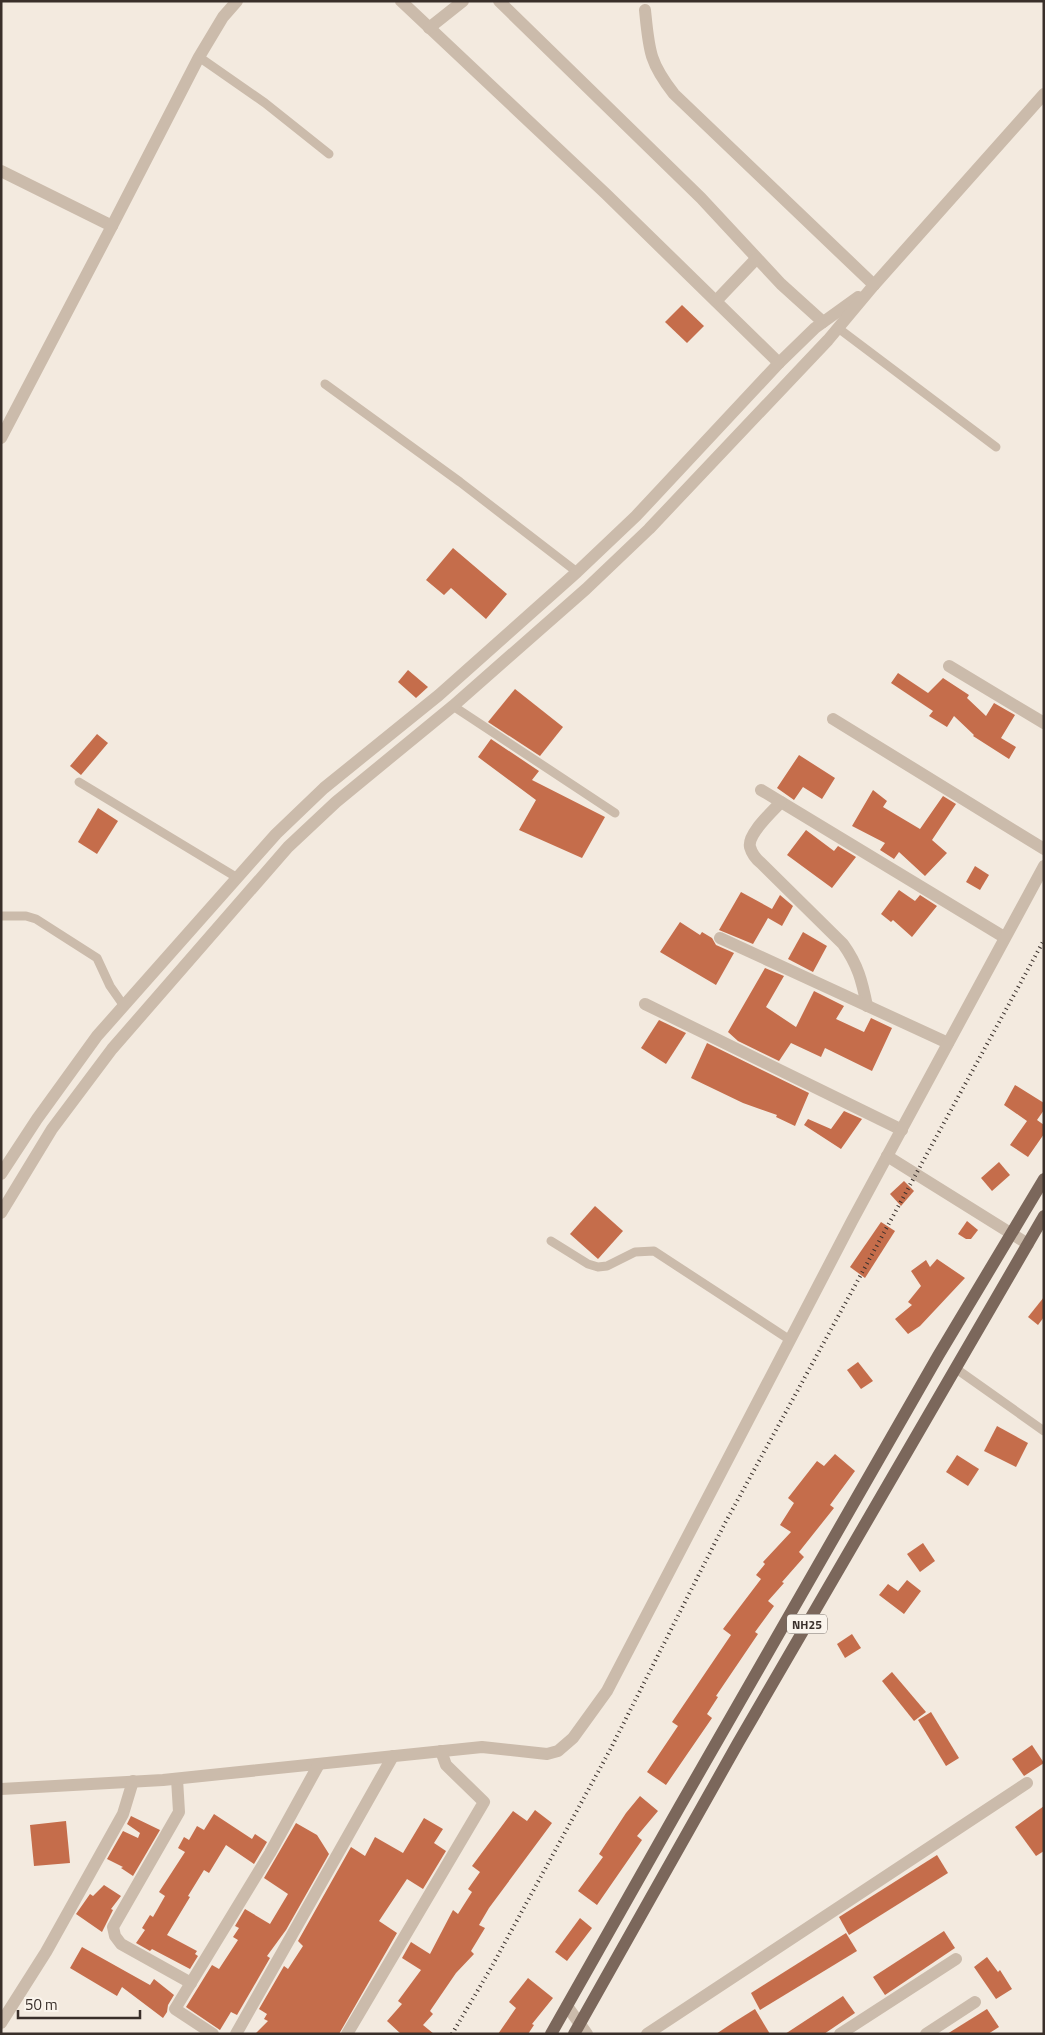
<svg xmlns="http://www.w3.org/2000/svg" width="1045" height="2035" font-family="'Titillium Web',sans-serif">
<rect width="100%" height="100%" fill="#f3eadf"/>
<g fill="#c56d4b">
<path d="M682,305L704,326L687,343L665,322Z"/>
<path d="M453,548L507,594L486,619L451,588L444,595L426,580Z"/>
<path d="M408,670L428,687L416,698L398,682Z"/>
<path d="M898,673L928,693L943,678L969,695L967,698L986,716L994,703L1015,715L1001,738L1016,747L1009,759L973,736L974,735L954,716L947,727L929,716L933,711L891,683Z"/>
<path d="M515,689L563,727L540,756L488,722Z"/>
<path d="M97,734L108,743L81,775L70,766Z"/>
<path d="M491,739L539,771L532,780L605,817L582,858L519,830L536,800L478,757Z"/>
<path d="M799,755L835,778L822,799L803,787L794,800L777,788Z"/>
<path d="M873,790L887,801L883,807L920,829L943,796L956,804L932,840L947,853L925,876L899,852L894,859L880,850L885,843L852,826Z"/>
<path d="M98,808L118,821L97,854L78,842Z"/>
<path d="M806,830L834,851L838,846L856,857L832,888L787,855Z"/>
<path d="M975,866L989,875L980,890L966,882Z"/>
<path d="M899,890L915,901L920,895L937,906L912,937L893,920L891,922L881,914Z"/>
<path d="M741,892L772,909L780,895L793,906L782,926L768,918L753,944L719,930Z"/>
<path d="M680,922L700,935L702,932L712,938L716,945L734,953L716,985L660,952Z"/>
<path d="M803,932L827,946L813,972L788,959Z"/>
<path d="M765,968L784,976L766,1007L796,1027L814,991L844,1006L836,1019L864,1032L871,1018L892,1028L872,1071L825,1048L821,1057L791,1043L779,1061L738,1041L728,1032Z"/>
<path d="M659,1020L686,1033L666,1064L641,1048Z"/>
<path d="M707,1043L809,1093L795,1126L776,1117L777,1115L743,1103L691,1078Z"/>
<path d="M1015,1085L1044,1103V1110L1037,1120L1044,1125V1134L1028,1157L1010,1145L1027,1121L1004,1105Z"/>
<path d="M844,1111L862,1119L841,1149L804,1125L808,1119L831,1129Z"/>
<path d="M999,1162L1010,1175L992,1191L981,1178Z"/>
<path d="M904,1181L914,1191L901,1206L890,1194Z"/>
<path d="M595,1206L623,1231L598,1259L570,1234Z"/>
<path d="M967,1221L978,1230L971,1239H966L958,1234Z"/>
<path d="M881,1222L895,1231L865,1278L850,1267Z"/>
<path d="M937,1259L965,1278L920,1326L908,1334L895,1319L912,1305L908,1302L921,1286L911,1271L926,1260L930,1267Z"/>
<path d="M1044,1297V1317L1038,1325L1028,1317Z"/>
<path d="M858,1362L873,1381L861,1389L847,1370Z"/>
<path d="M997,1426L1028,1443L1016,1467L984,1451Z"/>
<path d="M835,1454L855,1471L830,1505L834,1508L799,1552L804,1557L782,1582L784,1583L768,1601L774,1606L755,1632L758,1634L716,1696L718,1697L707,1714L712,1718L666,1785L647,1772L678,1726L672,1722L731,1635L723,1629L761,1579L756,1575L765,1564L763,1562L791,1532L780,1525L794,1503L788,1498L817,1461L824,1466Z"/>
<path d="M957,1455L979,1469L968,1486L946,1472Z"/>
<path d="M923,1543L935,1561L920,1572L907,1554Z"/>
<path d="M907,1580L921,1591L904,1614L879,1595L888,1584L898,1591Z"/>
<path d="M852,1634L861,1648L845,1658L837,1644Z"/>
<path d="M892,1672L926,1712L914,1721L882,1681Z"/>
<path d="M931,1712L959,1758L946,1766L918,1720Z"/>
<path d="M1032,1745L1044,1763L1024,1776L1012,1759Z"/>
<path d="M640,1796L658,1811L637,1836L642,1840L597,1905L578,1891L603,1857L599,1854L626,1813Z"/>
<path d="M1044,1806V1851L1036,1856L1015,1827Z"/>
<path d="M535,1810L552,1823L489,1908L479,1925L485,1928L471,1951L474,1954L456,1973L430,2011L433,2014L423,2025L434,2034H401L387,2021L402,2004L398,2001L421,1970L402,1958L411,1942L430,1954L453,1910L458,1914L472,1892L468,1889L480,1872L472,1866L513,1811L527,1821Z"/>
<path d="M214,1814L252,1839L255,1834L267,1842L254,1864L226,1845L209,1873L204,1870L188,1896L190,1897L167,1935L197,1951L195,1954L198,1956L190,1969L152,1949L150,1951L136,1943L145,1930L142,1928L150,1915L153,1917L165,1896L159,1892L185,1852L178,1848L184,1837L189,1840L197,1826L204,1830Z"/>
<path d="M131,1816L160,1830L133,1876L121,1868L123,1867L107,1859L123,1831L138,1838L140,1833L127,1824Z"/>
<path d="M424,1818L443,1829L434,1843L446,1851L423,1889L407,1879L379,1921L397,1933L339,2034H255L268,2021L264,2019L267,2014L259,2009L284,1966L288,1969L303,1946L298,1941L351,1847L365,1856L375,1837L403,1853Z"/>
<path d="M66,1821L70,1863L34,1866L30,1825Z"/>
<path d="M296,1823L317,1835L329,1854L286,1930L267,1956L270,1958L237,2015L231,2012L220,2030L186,2007L212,1965L219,1969L238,1940L233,1937L239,1928L235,1926L245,1909L270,1924L288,1894L264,1878Z"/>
<path d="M937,1855L948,1873L849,1935L839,1917Z"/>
<path d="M104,1885L121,1896L111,1909L113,1910L102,1932L76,1914L90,1894L93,1896Z"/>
<path d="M580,1918L592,1928L567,1961L555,1952Z"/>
<path d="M944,1931L955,1948L885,1995L873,1977Z"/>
<path d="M846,1933L857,1951L760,2010L751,1993Z"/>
<path d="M82,1947L150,1985L154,1979L174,1995L168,2005L167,2012L163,2018L122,1987L117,1996L70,1968Z"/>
<path d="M987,1957L998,1972L1000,1970L1012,1989L996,1999L974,1967Z"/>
<path d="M528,1978L553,1998L532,2024L534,2025L528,2034H498L516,2008L509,2002Z"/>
<path d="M843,1996L855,2013L824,2034H785Z"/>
<path d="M755,2009L770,2034H716L731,2024Z"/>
<path d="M987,2009L999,2027L988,2034H947Z"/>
</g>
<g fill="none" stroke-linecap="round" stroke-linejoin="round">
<g stroke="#cbbbab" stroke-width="9">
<path d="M199,57L265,103L329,154"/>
<path d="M838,328L996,447"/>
<path d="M325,384L460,482L577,572"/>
<path d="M453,706L615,813"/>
<path d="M79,782L236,877"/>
<path d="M1,916H26L36,919L97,958L110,986L124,1006"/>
<path d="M551,1241L588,1264L598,1267L607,1266L635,1252L654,1251L790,1340"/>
<path d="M955,1368L1044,1431"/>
</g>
<g stroke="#cbbbab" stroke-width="12">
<path d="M401,1L606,194L779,363"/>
<path d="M499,1L701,198L781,284L823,322"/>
<path d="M645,10C649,50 649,62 674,94L874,285"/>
<path d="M429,28L463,1"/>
<path d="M1,171L112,226L199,57L223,17L237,1"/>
<path d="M716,301L756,259"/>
<path d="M1,438L112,226"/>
<path d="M949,666L1044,723"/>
<path d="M833,719L1044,849"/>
<path d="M761,790L1004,937"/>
<path d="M781,802C772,812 747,834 750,847C752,854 756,859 761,863L843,944C858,965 862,981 867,1006"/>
<path d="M720,938L948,1043"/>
<path d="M645,1004L902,1130"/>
<path d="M887,1156L1028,1244"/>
<path d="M1,1174L37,1119L97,1036L276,834L324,788L439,695L577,572L636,516L779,363L815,328L858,297"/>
<path d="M1,1213L52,1129L112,1049L288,847L336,802L453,706L586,589L649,529L828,340L874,285L1044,94"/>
<path d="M177,1779L179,1812L113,1927L115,1936L121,1944L191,1983"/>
<path d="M1,1789L163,1780L482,1747L547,1754L558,1751L573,1738L607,1691L852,1221L1044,866"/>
<path d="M567,2006L587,2034"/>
<path d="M1,2023L46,1952L123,1814L133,1781"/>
<path d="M213,2034L175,2009L270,1853L319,1764"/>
<path d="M236,2034L393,1756"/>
<path d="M347,2034L484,1802L446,1765L441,1751"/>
<path d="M647,2034L1027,1783"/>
<path d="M840,2034L956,1959"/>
<path d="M926,2034L975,2002"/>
</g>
<g stroke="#7b675b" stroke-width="12">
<path d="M551,2034L680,1806L938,1356L1044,1179"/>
<path d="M574,2034L738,1743L1044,1216"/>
</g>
<path stroke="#392f2a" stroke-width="4" stroke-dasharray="1 4" stroke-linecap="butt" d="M452,2034L491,1968L610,1750L724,1525L1044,940"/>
</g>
<g text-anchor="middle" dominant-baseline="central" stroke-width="4.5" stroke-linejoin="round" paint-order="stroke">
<rect fill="#faf4ec" stroke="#736a64" stroke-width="1" x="787" y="1614.5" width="40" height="19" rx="4"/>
<g font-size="12" font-weight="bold" fill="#392f2a">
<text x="807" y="1624">NH25</text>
</g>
</g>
<rect width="1045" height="2035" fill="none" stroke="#392f2a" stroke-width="5"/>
<path d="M18 2010v8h122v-8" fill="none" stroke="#392f2a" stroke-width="2.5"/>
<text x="25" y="2010" font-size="15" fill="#392f2a" stroke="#faf4ec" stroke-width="4" paint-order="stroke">50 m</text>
</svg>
